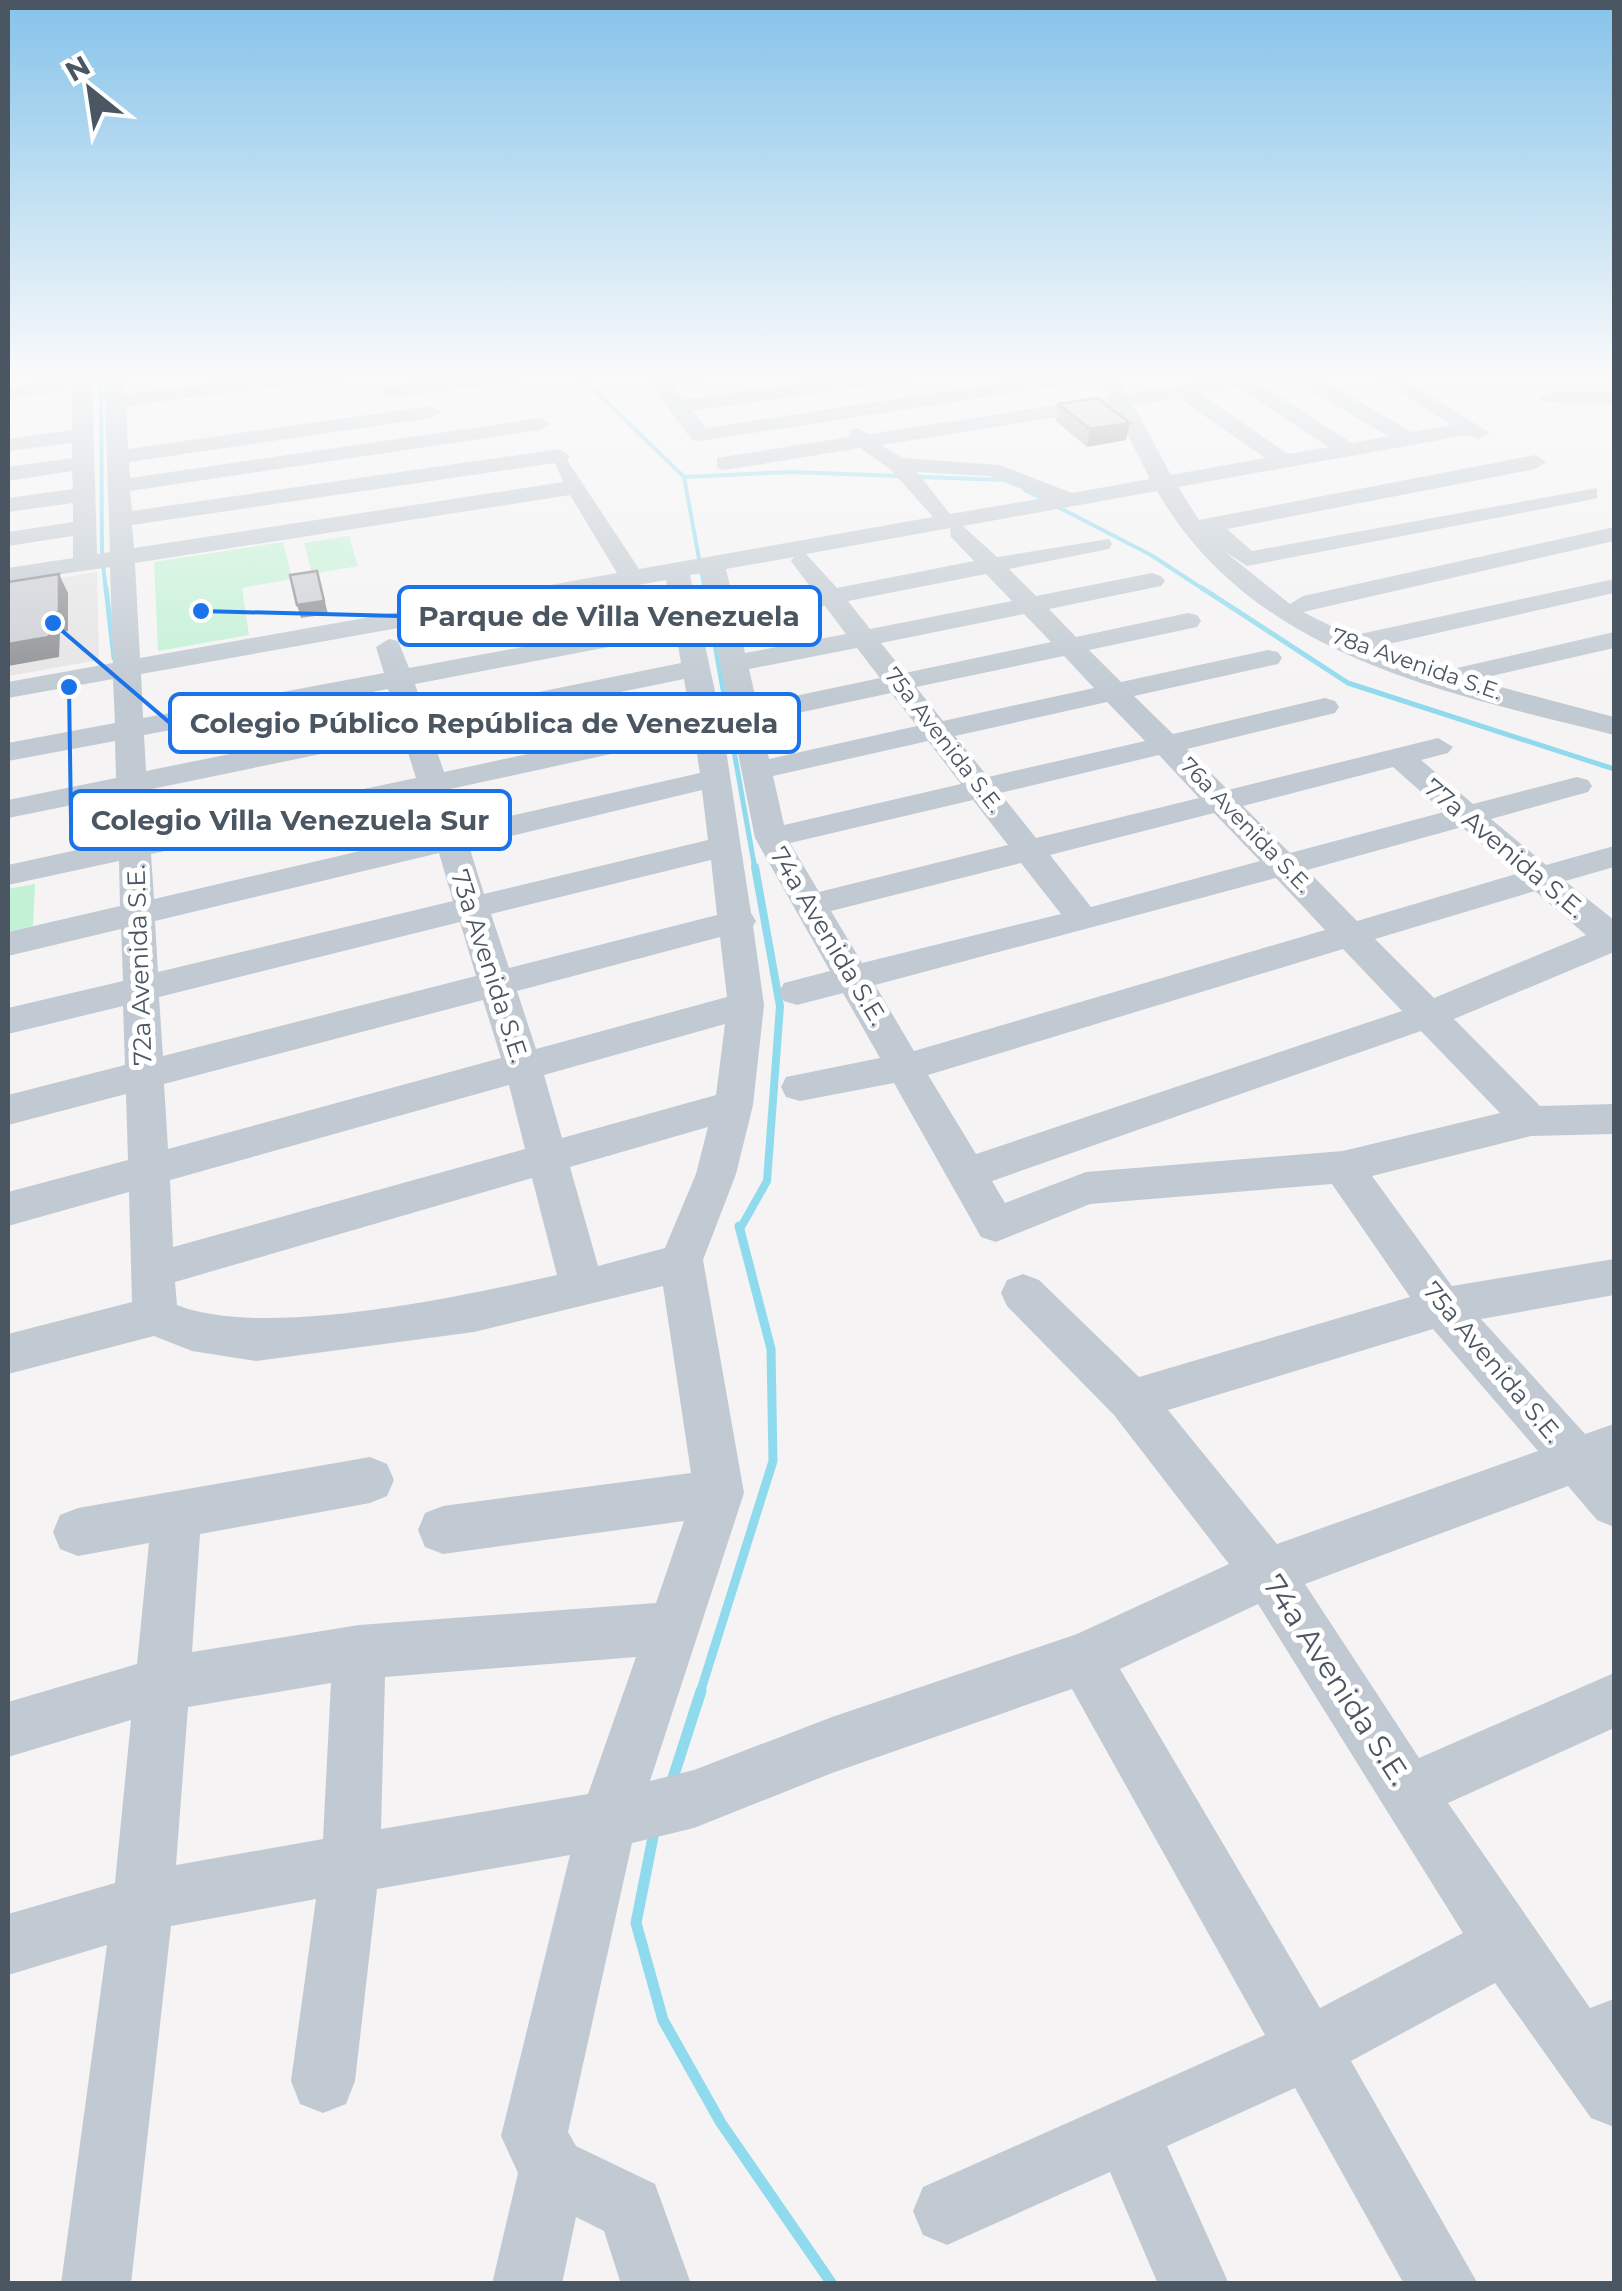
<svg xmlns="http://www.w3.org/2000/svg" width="1622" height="2291" font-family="Montserrat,sans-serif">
<rect width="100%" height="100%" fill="#f5f3f3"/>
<path fill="#e6e4e5" d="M97,572L99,660L8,676V586Z"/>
<g fill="#c3f1d5">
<path d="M349,536L358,566L312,574L304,543Z"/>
<path d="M283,542L292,579L242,588L249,635L158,651L154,562Z"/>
<path d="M35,884L33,926L8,932V889Z"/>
</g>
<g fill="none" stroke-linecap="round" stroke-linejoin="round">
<g stroke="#90daee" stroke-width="4">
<path d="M101,373L102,556"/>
<path d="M577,373L684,477L705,591"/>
<path d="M684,477L791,472L1004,480"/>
<path d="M1025,490L1151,555L1206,591"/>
<path d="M103,565L106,591"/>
</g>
<g stroke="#90daee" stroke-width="5">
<path d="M106,588L114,658"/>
<path d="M705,588L755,869"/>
<path d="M1202,588L1348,683L1614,769"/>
</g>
<path stroke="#90daee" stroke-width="8" d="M740,1229L767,1181L780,1006L755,867"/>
<path stroke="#90daee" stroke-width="9" d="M700,1693L773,1461L771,1349L739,1226"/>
<g stroke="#90daee" stroke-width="11">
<path d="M672,1781L701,1691"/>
<path d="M654,1832L636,1923L663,2020L721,2123L832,2284"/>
</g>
<g fill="#c1cad2" fill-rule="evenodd">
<path d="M72,373H92L97,554L110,552L104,373H124L125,394L289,373H349L340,379L126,406L128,449L431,406L441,412L431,418L129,462L130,478L540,418L550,424L540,430L130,491L132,511L559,449L570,456L567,460L639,569L933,517L890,469L860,448L725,470L717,468V458L849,437L850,430L857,428L869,434L1108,397L1098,380L700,441L692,440L642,373H726L672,386L683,400L870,373H923L914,379L692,411L706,428L1064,373H1114L1127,394L1254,373H1310L1412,432L1451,425L1369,373H1393L1490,433L1479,439L1467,435L1178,487L1199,520L1535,455L1546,462L1535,469L1227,529L1252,551L1597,488V498L1589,500L1247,566L1224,551L1290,604L1303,596L1614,527V541L1303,612L1351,636L1614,579V593L1375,647L1444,671L1614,632V648L1474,680L1614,717V735C1443,692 1252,656 1157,491L963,526L997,557L1109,539L1112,544L1109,549L1009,569L1036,596L1152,573L1161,576L1165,581L1161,586L1049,609L1076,637L1188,613L1197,615L1201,621L1197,627L1089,650L1121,682L1268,650L1278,652L1282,658L1278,664L1134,696L1173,734L1325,698L1335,701L1339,707L1335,713L1187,749L1228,790L1438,738L1453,747L1448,753L1421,760L1473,804L1577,777L1588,780L1592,786L1588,792L1491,819L1546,865L1614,846V867L1565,881L1614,920V952L1454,1019L1540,1106L1614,1104V1134L1531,1136L1372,1176L1452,1286L1614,1259V1295L1481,1319L1585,1434L1614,1424V1527L1597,1520L1568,1486L1305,1584L1419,1758L1614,1673V1728L1448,1803L1590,2008L1614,1999V2127L1591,2118L1495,1983L1351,2061L1478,2284H1404L1295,2088L1167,2146L1229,2284H1158L1110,2172L947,2245L923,2235L913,2211L923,2187L1265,2035L1072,1689L832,1773L694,1828L632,1843L568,2132L576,2146L655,2184L691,2284H621L604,2231L576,2217L562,2284H492L518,2173L501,2136L570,1855L377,1889L355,2081L346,2104L323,2113L300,2104L291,2081L316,1899L171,1926L131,2284H61L107,1945L8,1975V1914L115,1883L131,1720L8,1757V1702L137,1664L149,1543L78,1556L60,1549L53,1532L60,1515L78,1508L370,1457L387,1464L394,1480L387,1496L370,1503L200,1534L192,1652L359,1625L656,1603L684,1521L443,1554L425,1547L418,1530L425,1513L443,1506L691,1473L663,1286L474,1332L256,1361L192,1351L154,1336L8,1374V1334L132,1302L129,1192L8,1226V1192L128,1160L126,1094L8,1125V1095L125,1065L123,1006L8,1034V1008L123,981L121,929L8,956V932L120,906L119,861L8,885V865L118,841L117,796L8,818V800L116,778L115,741L8,761V743L115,723L113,679L8,698V682L113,663L110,567L8,582V568L73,558V536L8,546V532L73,522V503L8,512V498L73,489L72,471L8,481V467L72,458V443L8,451V439L72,430V390L8,399V387L72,378ZM1291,379L1388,436L1352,443L1260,384ZM1238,388L1329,447L1288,454L1201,394ZM1179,398L1265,458L1171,475L1133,405ZM1114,408L1150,479L1072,493L1000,465L903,458L881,445ZM555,463L563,482L134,548L132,525ZM917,472L989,476L1044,498L950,514ZM570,495L617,573L140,658L135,563ZM950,528L951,537L974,561L837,588L806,554ZM794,557L791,561L814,592L735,608L726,569ZM702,573L755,838L830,971L784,983L779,992L784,1001L797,1005L843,993L880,1058L786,1077L781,1087L786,1097L800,1101L894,1083L981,1237L996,1242L1090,1204L1332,1184L1410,1297L1139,1377L1039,1280L1023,1274L1007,1280L1001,1293L1007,1306L1114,1415L1229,1564L1077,1634L832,1717L694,1770L650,1781L744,1493L703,1260L736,1174L753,1105L764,1005L753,926L756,921L751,913L722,724L690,575ZM986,574L1012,601L870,629L848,601ZM666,580L673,619L409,668L398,641L389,639L376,647L384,673L143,718L141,674ZM825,606L846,634L745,653L739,623ZM1024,614L1051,642L905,673L881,643ZM676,634L681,663L425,715L415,684ZM857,648L880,678L757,704L749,669ZM1064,656L1094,688L943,721L916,687ZM684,679L691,719L444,772L430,731ZM388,689L398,720L146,771L144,735ZM891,693L917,726L769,759L761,721ZM1107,702L1145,741L988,777L955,736ZM694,736L700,773L462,827L450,789ZM403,737L416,778L150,834L147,790ZM928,741L961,784L784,825L773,776ZM1159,755L1199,798L1036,838L1000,793ZM1393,767L1444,812L1290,853L1243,806ZM702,790L708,840L484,894L469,846ZM421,795L433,834L154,899L151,854ZM973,800L1008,845L819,892L790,843ZM1214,813L1260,861L1091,907L1050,855ZM1462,827L1516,874L1357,921L1307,870ZM439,853L453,901L158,972L155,921ZM711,860L717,915L509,968L491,914ZM1021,863L1061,914L862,963L831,911ZM1276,878L1325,930L914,1051L875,985ZM1535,891L1586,935L1434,998L1375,939ZM460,922L476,976L163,1056L159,997ZM720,937L727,997L536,1049L517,991ZM1343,949L1402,1011L976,1154L928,1075ZM483,1000L501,1058L168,1149L164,1084ZM725,1024L716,1095L562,1138L544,1075ZM1421,1031L1500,1113L1343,1151L1086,1172L1005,1203L992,1181ZM509,1085L525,1149L173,1247L170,1180ZM708,1127L696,1174L665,1248L598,1266L570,1167ZM532,1178L557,1275C463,1296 264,1340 177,1305L175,1282ZM1433,1329L1538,1451L1277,1544L1168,1410ZM1258,1604L1463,1933L1320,2008L1120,1669ZM636,1657L588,1794L381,1829L385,1677ZM331,1683L323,1839L176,1865L188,1707Z"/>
<path d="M487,373L523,376L513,382L388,398L378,392L388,386Z"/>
<path d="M1550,392H1614V404L1543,402L1540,398Z"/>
</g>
</g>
<path fill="#b0b2b7" d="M1058,404L1126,440L1087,447L1056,421Z"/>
<g fill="#909195">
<path d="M1130,423L1126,440L1087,447L1090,429Z"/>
<path d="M317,571L328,614L301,618L297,605Z"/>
<path d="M59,574L68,593V631L60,633L59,657L8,666V644L50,613Z"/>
</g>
<g fill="#cdcfd5" stroke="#909195" stroke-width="2.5">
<path d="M1097,398L1130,423L1090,429L1058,404Z"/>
<path d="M317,571L324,601L297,605L290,575Z"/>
<path d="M59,574V612L50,613L49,637L8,644V582Z"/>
</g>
<linearGradient id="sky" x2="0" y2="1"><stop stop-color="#85c3ea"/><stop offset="0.54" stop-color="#fafafa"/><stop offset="1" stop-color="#fafafa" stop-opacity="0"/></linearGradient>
<rect width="1622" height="694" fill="url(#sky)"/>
<g text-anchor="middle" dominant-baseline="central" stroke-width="10" stroke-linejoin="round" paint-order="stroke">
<g font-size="22" fill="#4a5661" stroke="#fff">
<text transform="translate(1417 664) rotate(19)">78a Avenida S.E.</text>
<text transform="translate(944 740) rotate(52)">75a Avenida S.E.</text>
<text transform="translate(1246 825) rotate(46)">76a Avenida S.E.</text>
</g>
<g font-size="25" fill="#4a5661" stroke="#fff">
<text transform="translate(1505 848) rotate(40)">77a Avenida S.E.</text>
<text transform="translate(829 936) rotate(59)">74a Avenida S.E.</text>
<text transform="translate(139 965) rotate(-92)">72a Avenida S.E.</text>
<text transform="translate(490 966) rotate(72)">73a Avenida S.E.</text>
<text transform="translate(1493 1362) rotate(50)">75a Avenida S.E.</text>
</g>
<g font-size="30" fill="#4a5661" stroke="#fff">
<text transform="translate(1337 1680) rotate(57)">74a Avenida S.E.</text>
</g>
</g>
<path fill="none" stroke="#1a73e8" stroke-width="4" d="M201 611L399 616M53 623L170 723M69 687L71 820"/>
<g fill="#1a73e8" stroke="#fff" stroke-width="4">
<circle cx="201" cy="611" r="10"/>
<circle cx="53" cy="623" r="10"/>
<circle cx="69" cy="687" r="10"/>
</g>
<g fill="#fff" stroke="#1a73e8" stroke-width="4">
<rect x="399" y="587" width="421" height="58" rx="10"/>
<rect x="170" y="694" width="629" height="58" rx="10"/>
<rect x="71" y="791" width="439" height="58" rx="10"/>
</g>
<g font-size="28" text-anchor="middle" font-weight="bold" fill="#4a5661">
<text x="609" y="626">Parque de Villa Venezuela</text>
<text x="484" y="733">Colegio Público República de Venezuela</text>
<text x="290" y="830">Colegio Villa Venezuela Sur</text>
</g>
<rect width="1622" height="2291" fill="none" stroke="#4a5661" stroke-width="20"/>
<g transform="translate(90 90) rotate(330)" stroke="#ffffff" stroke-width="8" paint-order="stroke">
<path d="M0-8L18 38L0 25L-18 38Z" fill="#4a5661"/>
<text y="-15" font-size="28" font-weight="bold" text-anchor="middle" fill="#4a5661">N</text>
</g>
</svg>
